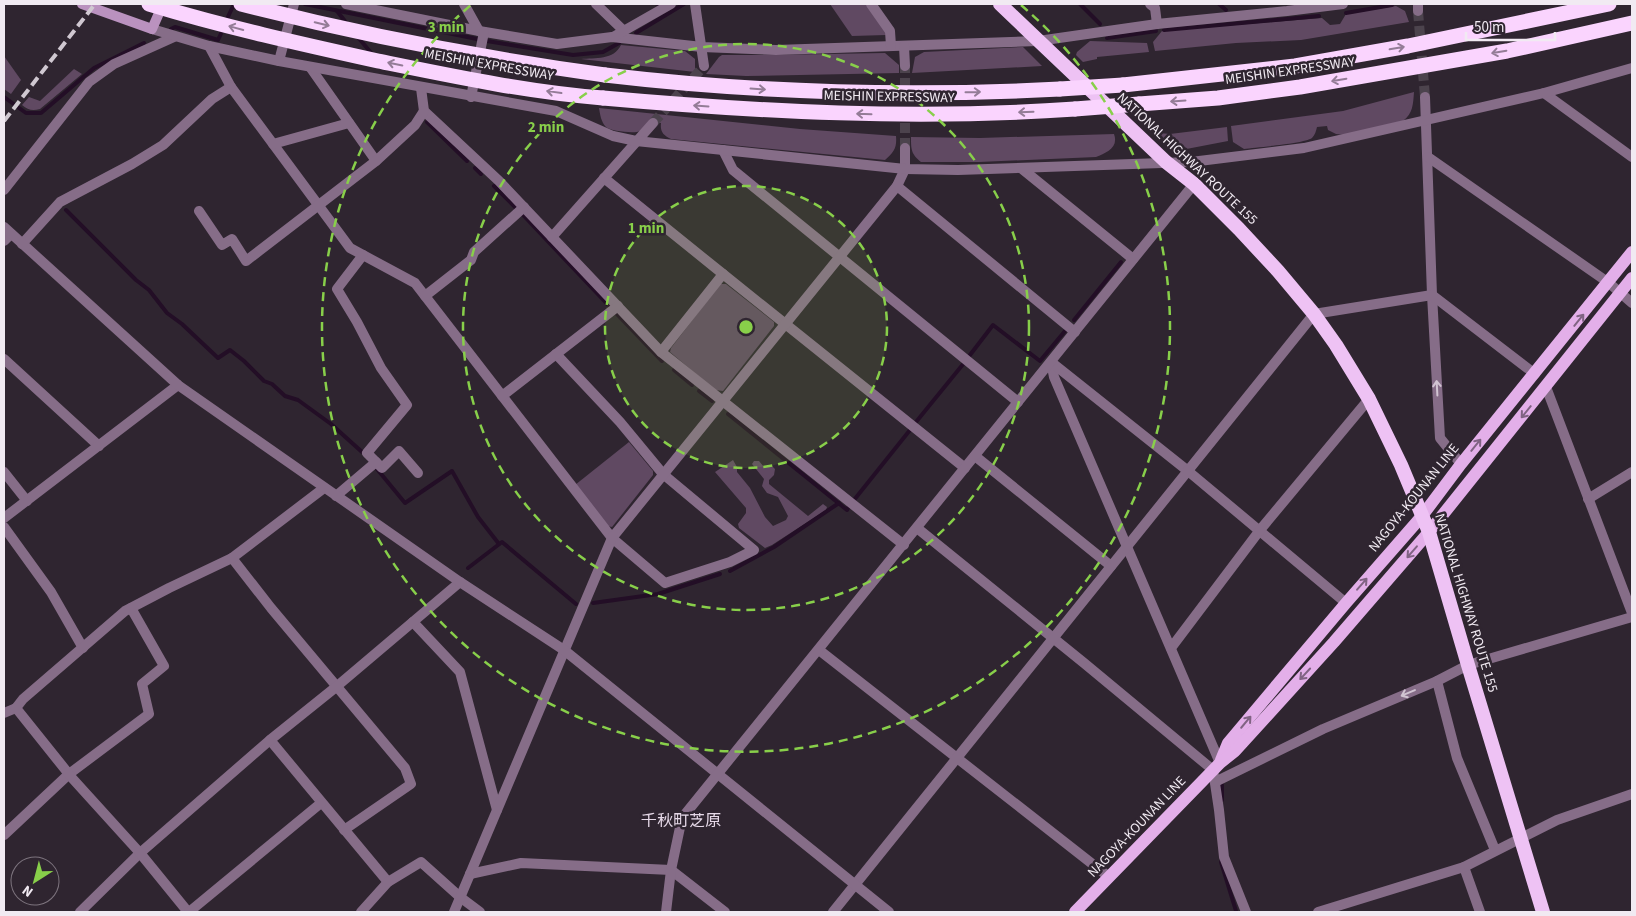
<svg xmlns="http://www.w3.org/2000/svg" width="1636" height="916" font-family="'Source Sans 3','Noto Sans JP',sans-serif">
<rect width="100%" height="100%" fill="#2f2530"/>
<g fill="#604962">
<path d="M830,4H866L886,32V35L852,36Z"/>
<path d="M1396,6L1405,11L1409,22L1301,40L1236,43L1155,51L1153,42L1162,31L1322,18L1330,25L1340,24L1346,14Z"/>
<path d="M1090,41L1147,43L1149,52L1097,57V59L1083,62L1076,55L1077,52Z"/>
<path d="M621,45L685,51L695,59V72L581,59C595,58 614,60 621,45Z"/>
<path d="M1023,47L1042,66L912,73L915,57L924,52Z"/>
<path d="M885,53L899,65V73L746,76L706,74L719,57L722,55H771Z"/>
<path d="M4,56L21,80L11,94L4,89Z"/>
<path d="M74,69L82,74L40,109C32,111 28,110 22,105L29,97L40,101Z"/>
<path d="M1414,92C1413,105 1413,113 1403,121L1345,135L1336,134L1328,130L1327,126L1317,127C1316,131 1315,135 1312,138C1303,144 1257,147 1244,149L1233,142L1231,126L1343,111Z"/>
<path d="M599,108L800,129L896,136C897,148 894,152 885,160L671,139C663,135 660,132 661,123L648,122C646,125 643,129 640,131C635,134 610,131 606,127C601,122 600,114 599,108Z"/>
<path d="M1227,127L1228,141L1176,151L1159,133L1170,134Z"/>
<path d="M1114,134C1119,148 1106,153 1096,157L979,162H921C911,154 911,149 911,137L980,138Z"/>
<path d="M720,284H726L774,322V326L723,391L715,390L670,352L671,348Z"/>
<path d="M629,442L653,471V475L612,527L607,526L575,485Z"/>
<path d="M733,460L737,467V472L750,488L765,517L773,526L786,520L788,516L778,497L767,493L762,486L764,479L752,464L754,461H759L764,467L772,466L775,469L774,475L769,480V484L808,516L823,504L827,507L826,510L772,545L765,548L739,528L738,524L746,513V508L715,472Z"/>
</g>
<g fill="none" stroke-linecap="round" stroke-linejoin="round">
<g stroke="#230e26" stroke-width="4">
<path d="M305,4L487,41L573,55L603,52L619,43"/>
<path d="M657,4H658"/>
<path d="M1080,4L1100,24"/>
<path d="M1219,4L1226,10"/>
<path d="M337,11L348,25"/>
<path d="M1346,13L1392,5"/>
<path d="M226,21L234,4"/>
<path d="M171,29L175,27L218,40L224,27"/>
<path d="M1164,30L1319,16"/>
<path d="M636,33L684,4"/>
<path d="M357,36L372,54"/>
<path d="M1107,38L1156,31"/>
<path d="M4,97L26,113H41L94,68L144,43"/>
<path d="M427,122L467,161"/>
<path d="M475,168L481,174"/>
<path d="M494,186L518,210"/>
<path d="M66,210L136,280L149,290L167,313L182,324L218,358L230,350L244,361L264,381L272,384L285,396L298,400L331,424L362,452"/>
<path d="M523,215L610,307"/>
<path d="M617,314L662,361"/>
<path d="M1074,320L1121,262"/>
<path d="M970,355L993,325L1040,361L1065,331"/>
<path d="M674,370L692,385"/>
<path d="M699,391L712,401"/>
<path d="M728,414L847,510L848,508"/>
<path d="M916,422L964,363"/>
<path d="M377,469L405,503L452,471L478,517L499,544"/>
<path d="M854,500L910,430"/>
<path d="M468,568L502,542L576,604"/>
<path d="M730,571L774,547L839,503"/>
<path d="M593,603L658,594L720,574"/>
<path d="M1222,785V800"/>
<path d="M1221,862L1236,911"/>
</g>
<g stroke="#4c434d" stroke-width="10" stroke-dasharray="10 5" stroke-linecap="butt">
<path d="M1418,11L1425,97"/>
<path d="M653,123L704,66"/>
<path d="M905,148V66"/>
</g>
<g stroke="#866d88" stroke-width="10">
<path d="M346,4L479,31L557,44L612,37L702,47L776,50L1038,41L1157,24L1287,11L1343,4"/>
<path d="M464,4L479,31"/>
<path d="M596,4L624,31"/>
<path d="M695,4L704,66"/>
<path d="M871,4L890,31L891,46"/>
<path d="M1150,4L1155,8L1157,24"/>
<path d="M1418,11V4"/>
<path d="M613,37L671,4"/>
<path d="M209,46L231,87L350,248L415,283L612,538L665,583L730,562L754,550L663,474L620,422L556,354"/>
<path d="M904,46L905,66"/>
<path d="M279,61L294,4"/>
<path d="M310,67L376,161"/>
<path d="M421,88L424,111L499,181L661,352L904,545"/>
<path d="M1544,93L1632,157"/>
<path d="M471,97L484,32"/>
<path d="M1425,97L1432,295L1440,438L1461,464"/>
<path d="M273,144L349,123"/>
<path d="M723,150L733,170L1018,402"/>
<path d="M1428,157L1609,283L1632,303"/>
<path d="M1021,168L1133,259"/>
<path d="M604,178L723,274"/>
<path d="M897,186L1075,332"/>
<path d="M4,190L89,82L114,64L174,37"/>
<path d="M199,211L222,245L232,239L246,261L376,161L415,125L424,111"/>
<path d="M552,237L653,123"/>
<path d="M4,241L11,234"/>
<path d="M22,244L60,202L132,164L163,145L212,99L231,87"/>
<path d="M425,296L471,260L474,252L524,207"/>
<path d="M661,352L723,274L965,468"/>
<path d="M4,359L99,446"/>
<path d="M1051,362L1054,377L1220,763"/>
<path d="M1051,362L1188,471L1346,603"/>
<path d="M1546,387L1632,613"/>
<path d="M502,396L618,306"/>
<path d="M975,456L1111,566"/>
<path d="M376,462L382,468L399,451L418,473"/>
<path d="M4,472L27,501"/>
<path d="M336,496L376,462L367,453L407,405L381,368L357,322L337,289L363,255"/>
<path d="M1588,499L1632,472"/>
<path d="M4,518L178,385"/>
<path d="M4,527L51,592L83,648"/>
<path d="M917,528L1084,663L1213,770L1219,810L1224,857L1246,912"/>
<path d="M232,558L271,608L405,768L411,784L344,830"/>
<path d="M413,622L460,672L497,810"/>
<path d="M1171,648L1260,530L1369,399"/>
<path d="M819,650L1109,877"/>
<path d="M1437,681L1457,758L1495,850"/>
<path d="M4,713L16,708"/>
<path d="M270,740L388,882"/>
<path d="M1215,782L1323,729L1437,681L1468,665L1632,617"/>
<path d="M4,835L69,774L149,714L142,684L164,666L131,608"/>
<path d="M1464,867L1480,912"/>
<path d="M470,874L521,863L671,870L725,912"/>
<path d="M80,912L140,853L270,740L336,687L460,582"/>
<path d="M188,912L140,853L72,778L16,708L23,699L125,611L169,588L232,558L324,488"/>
<path d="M189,912L321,803"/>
<path d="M361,912L388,882L421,862L460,897L480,912"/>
<path d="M454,912L612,538L897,186L905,169V148"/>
<path d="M833,912L1314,314L1432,295L1535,374"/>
<path d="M1318,912L1464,867L1557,820L1632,794"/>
</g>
<g stroke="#866d88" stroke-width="10">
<path d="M152,29L209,46L279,61L556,111L613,136L636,141L905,169L958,170L1191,162L1304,148L1544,93L1632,68"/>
<path d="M4,227L178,385L460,582L564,650L889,912"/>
<path d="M666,912L671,870L682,818L1194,184"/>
</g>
<path stroke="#ba92bf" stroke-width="10" d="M82,4L152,29L163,4"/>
<g stroke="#e3afe9" stroke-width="12">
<path d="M1221,760L1228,743L1346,603L1422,516L1461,464L1632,252"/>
<path d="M1075,912L1220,763L1235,751L1334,642L1429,532L1632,278"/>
</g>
<path stroke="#eec2f4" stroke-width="14" d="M1000,4L1166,162L1194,184L1239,229L1278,271L1314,314L1336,345L1369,399L1401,465L1429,532L1468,665L1543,912"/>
<g stroke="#fad4fe" stroke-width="15">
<path d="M605,75C758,93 907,97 1060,89"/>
<path d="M1123,85L1295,66L1408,46L1609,4"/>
<path d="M603,98C760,112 918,120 1075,109"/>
<path d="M1139,104L1218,98L1300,87L1507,51L1632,23"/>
</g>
<path stroke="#d0c8d1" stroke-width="4" stroke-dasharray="10 5" stroke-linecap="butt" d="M4,121L95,4"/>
<g stroke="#fad4fe" stroke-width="15">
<path d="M149,4C225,27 301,44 378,61C452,76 527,92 603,98"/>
<path d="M241,4C361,35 482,58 605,75"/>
<path d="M1060,89L1123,85"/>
<path d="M1075,109L1139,104"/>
</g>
</g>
<defs><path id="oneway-shaft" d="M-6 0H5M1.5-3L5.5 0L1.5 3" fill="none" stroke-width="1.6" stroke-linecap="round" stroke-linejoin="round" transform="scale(1.25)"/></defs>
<g stroke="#947c97">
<use href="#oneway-shaft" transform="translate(322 24) rotate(13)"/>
<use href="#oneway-shaft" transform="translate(236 28) rotate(-165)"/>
<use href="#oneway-shaft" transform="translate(1397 48) rotate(-10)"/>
<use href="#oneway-shaft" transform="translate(1499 52) rotate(170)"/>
<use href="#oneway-shaft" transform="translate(395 64) rotate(-168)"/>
<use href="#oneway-shaft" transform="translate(1339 80) rotate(170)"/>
<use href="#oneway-shaft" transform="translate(758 89) rotate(4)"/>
<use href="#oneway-shaft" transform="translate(554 92) rotate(-172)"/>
<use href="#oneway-shaft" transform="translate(973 92) rotate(-1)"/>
<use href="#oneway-shaft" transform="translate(1178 101) rotate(176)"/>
<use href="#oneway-shaft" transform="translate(701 106) rotate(-176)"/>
<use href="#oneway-shaft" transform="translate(1026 112) rotate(178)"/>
<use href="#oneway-shaft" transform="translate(864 114) rotate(-178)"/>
</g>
<g stroke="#806383">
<use href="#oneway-shaft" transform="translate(1579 320) rotate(-51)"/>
<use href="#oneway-shaft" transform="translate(1526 412) rotate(129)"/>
<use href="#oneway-shaft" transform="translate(1476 445) rotate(-51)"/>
<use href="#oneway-shaft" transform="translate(1412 552) rotate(131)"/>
<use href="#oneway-shaft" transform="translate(1362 584) rotate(-49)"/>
<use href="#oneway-shaft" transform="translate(1305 674) rotate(133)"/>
<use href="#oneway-shaft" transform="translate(1246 722) rotate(-50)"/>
</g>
<g stroke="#d1c4d2">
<use href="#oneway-shaft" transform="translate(1437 388) rotate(-93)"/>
<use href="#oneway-shaft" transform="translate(1408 693) rotate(157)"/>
</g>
<circle cx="746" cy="327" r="141" fill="#88cf4a" fill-opacity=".12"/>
<g fill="none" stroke="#88cf4a" stroke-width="2.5" stroke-dasharray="9 6">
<circle cx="746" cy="327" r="141"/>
<circle cx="746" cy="327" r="283"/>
<path d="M1021 5A424 424 0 1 1 471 5"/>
</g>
<g text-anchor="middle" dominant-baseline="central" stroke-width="5" stroke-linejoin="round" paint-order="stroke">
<g font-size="14" fill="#f1eaf2" stroke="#2f2530">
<text transform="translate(489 65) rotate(10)">MEISHIN EXPRESSWAY</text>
<text transform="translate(1290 71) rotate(-8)">MEISHIN EXPRESSWAY</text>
<text transform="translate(889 97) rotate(1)">MEISHIN EXPRESSWAY</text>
<text transform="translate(1187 159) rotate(43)">NATIONAL HIGHWAY ROUTE 155</text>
<text transform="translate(1414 498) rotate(-51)">NAGOYA-KOUNAN LINE</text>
<text transform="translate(1466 603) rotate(73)">NATIONAL HIGHWAY ROUTE 155</text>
<text transform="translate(1137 827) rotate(-46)">NAGOYA-KOUNAN LINE</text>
</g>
<g font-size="16" fill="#e5d8e7" stroke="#2f2530">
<text x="681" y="821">千秋町芝原</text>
</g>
</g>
<circle cx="746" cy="327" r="8" fill="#88cf4a" stroke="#2f2530" stroke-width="2.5"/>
<g font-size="15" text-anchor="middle" font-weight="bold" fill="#88cf4a" stroke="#2f2530" stroke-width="5" stroke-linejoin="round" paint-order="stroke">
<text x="446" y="32">3 min</text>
<text x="546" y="132">2 min</text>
<text x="646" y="233">1 min</text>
</g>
<rect width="1636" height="916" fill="none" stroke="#f1eaf2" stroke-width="10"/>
<g transform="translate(35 881) rotate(216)"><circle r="24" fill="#2f2530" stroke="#7d747e"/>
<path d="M0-4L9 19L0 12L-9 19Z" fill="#88cf4a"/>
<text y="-8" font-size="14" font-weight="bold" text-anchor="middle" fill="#f1eaf2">N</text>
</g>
<path d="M1466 32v8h89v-8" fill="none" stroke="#f1eaf2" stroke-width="2.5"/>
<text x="1474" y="32" font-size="15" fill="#f1eaf2" stroke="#2f2530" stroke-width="4" paint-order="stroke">50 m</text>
</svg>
